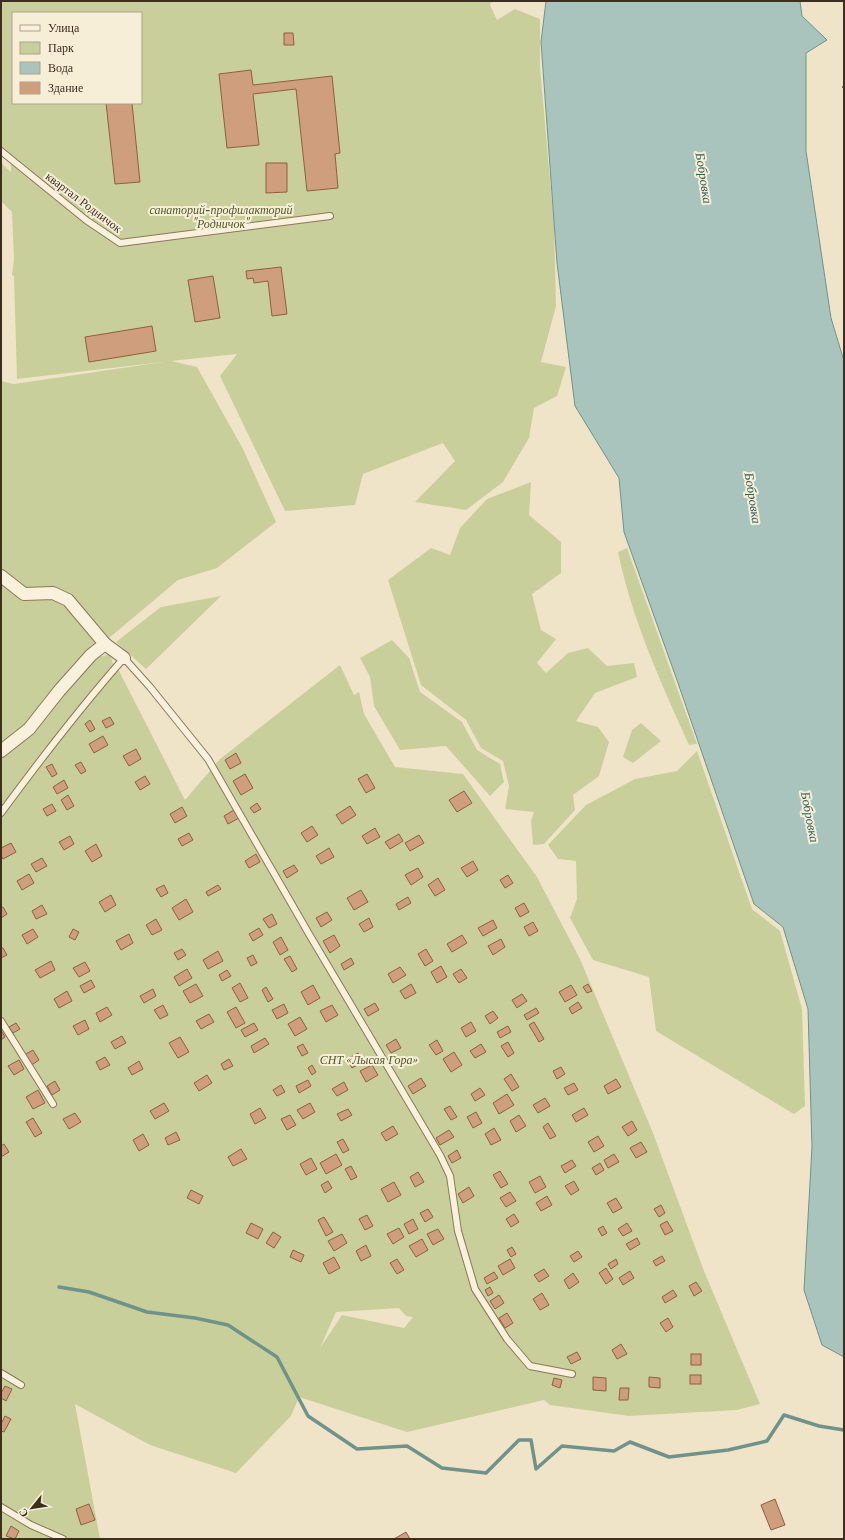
<svg xmlns="http://www.w3.org/2000/svg" width="845" height="1540" font-family="'Libre Baskerville',serif">
<rect width="100%" height="100%" fill="#f0e4c8"/>
<g fill="#c9cf9b" fill-rule="evenodd">
<path d="M1,1H492L490,5L497,20L515,9L540,19V67L554,225L556,306L541,362L566,367L557,396L534,408L529,438L503,482L466,510L415,502L455,461L443,443L363,474L355,505L285,511L220,376L237,354L171,361L197,367L243,449L276,522L217,568L178,580L83,660L23,732L1,748V381L14,384L163,362L17,379L14,276L12,275L14,260L12,212L1,201V163L11,172V155L1,147ZM13,13H141V103H13Z"/>
<path d="M531,482L529,515L561,542V573L532,594L541,630L556,639L537,663L546,673L568,653L588,648L607,666L634,663L637,677L595,693L576,721L598,727L609,742L599,776L573,795L575,810L544,844L533,845L531,821L534,812L505,809L509,786L503,761L481,748L466,720L421,685L388,580L431,548L450,555L460,528L487,499Z"/>
<path d="M627,548L697,744L689,745C661,683 632,620 618,552Z"/>
<path d="M221,596L146,669L116,642L161,607Z"/>
<path d="M392,640L409,658L420,692L462,722L477,750L500,764L504,782L490,796L446,746L400,750L374,706L370,677L360,658Z"/>
<path d="M110,654L113,664L115,663L185,800L220,759L340,665L354,695L359,692L364,714L395,767L463,774L537,877L580,959L653,1133L704,1271L760,1404L737,1410L629,1416L550,1405L544,1400L407,1432L299,1397L291,1416L236,1473L150,1445L75,1404L100,1539H1V755L91,659ZM399,1308L406,1316L413,1317L404,1328L342,1315L320,1348L336,1312Z"/>
<path d="M641,723L661,741L633,763L623,757L632,730Z"/>
<path d="M697,751L752,909L780,931L802,1009L805,1106L794,1114L656,1031L649,977L593,960L570,918L577,899L576,861L558,859L548,845L586,805L635,779L677,771Z"/>
</g>
<path fill="#a9c4bc" stroke="#6f938a" d="M546,1H800L802,16L827,40L806,53V151L831,318L844,361V1357L822,1345L804,1290L812,1147L808,1009L783,927L754,904L678,683L624,532L619,478L575,406L557,263L541,42Z"/>
<g fill="none" stroke-linecap="round" stroke-linejoin="round">
<path stroke="#6f938a" stroke-width="3.5" d="M59,1287L89,1292L147,1312L195,1318L228,1325L277,1357L308,1416L357,1449L407,1446L442,1468L486,1473L519,1440H531L536,1469L562,1446L614,1451L630,1442L669,1457L728,1450L767,1441L784,1415L819,1426L844,1430"/>
</g>
<g fill="#cf9f7d" stroke="#8d5f41">
<path d="M284,33H293L294,45H284Z"/>
<path d="M251,70L253,85L332,76L340,153L335,154L338,188L307,191L296,89L253,94L259,145L227,148L219,74Z"/>
<path d="M106,103H132L140,182L115,184Z"/>
<path d="M266,163H287V192L266,193Z"/>
<path d="M281,267L287,314L272,316L268,281L254,283L253,278L247,279L246,271Z"/>
<path d="M213,276L220,318L195,322L188,280Z"/>
<path d="M152,326L156,351L89,362L85,337Z"/>
<path d="M110,717L114,724L106,728L102,721Z"/>
<path d="M90,720L95,729L90,732L85,724Z"/>
<path d="M103,736L108,745L94,753L89,744Z"/>
<path d="M136,749L141,759L129,766L123,756Z"/>
<path d="M236,753L241,763L230,769L225,760Z"/>
<path d="M81,762L86,771L81,774L75,765Z"/>
<path d="M52,764L57,774L52,777L46,767Z"/>
<path d="M245,774L253,788L241,795L233,781Z"/>
<path d="M367,774L375,788L366,793L358,779Z"/>
<path d="M145,776L150,784L140,790L135,782Z"/>
<path d="M64,780L68,788L57,794L53,787Z"/>
<path d="M464,791L472,803L457,812L449,800Z"/>
<path d="M68,795L74,806L67,810L61,800Z"/>
<path d="M257,803L261,809L254,813L250,808Z"/>
<path d="M52,804L56,811L47,816L43,809Z"/>
<path d="M350,806L356,815L342,824L336,815Z"/>
<path d="M182,807L187,816L175,823L170,814Z"/>
<path d="M234,810L239,818L228,824L224,816Z"/>
<path d="M312,826L318,835L307,842L301,833Z"/>
<path d="M375,828L380,837L367,844L362,836Z"/>
<path d="M189,833L193,840L182,846L178,839Z"/>
<path d="M399,834L403,841L390,849L385,842Z"/>
<path d="M419,835L424,843L410,851L405,843Z"/>
<path d="M70,836L74,844L64,850L59,842Z"/>
<path d="M11,843L16,852L3,859L1,856V848Z"/>
<path d="M96,844L102,856L92,862L85,851Z"/>
<path d="M329,848L334,857L321,864L316,856Z"/>
<path d="M256,854L260,862L249,868L245,861Z"/>
<path d="M42,858L47,866L36,872L31,864Z"/>
<path d="M473,861L478,870L467,877L461,868Z"/>
<path d="M294,865L298,871L287,878L283,871Z"/>
<path d="M418,868L423,877L411,885L405,875Z"/>
<path d="M29,874L34,883L22,890L17,881Z"/>
<path d="M508,875L513,883L505,888L500,880Z"/>
<path d="M438,878L445,890L435,896L428,885Z"/>
<path d="M164,885L168,893L161,897L156,889Z"/>
<path d="M218,885L221,889L208,896L206,892Z"/>
<path d="M361,890L368,902L354,910L347,898Z"/>
<path d="M111,895L116,905L105,912L99,902Z"/>
<path d="M408,897L411,903L399,910L396,904Z"/>
<path d="M186,899L193,912L179,920L172,908Z"/>
<path d="M524,903L529,912L520,917L515,908Z"/>
<path d="M42,905L47,914L36,919L32,911Z"/>
<path d="M3,907L7,914L1,918V908Z"/>
<path d="M327,912L332,920L321,927L316,918Z"/>
<path d="M272,914L277,924L269,928L263,919Z"/>
<path d="M369,918L373,927L364,932L359,924Z"/>
<path d="M156,919L162,930L152,935L146,925Z"/>
<path d="M493,920L497,928L483,936L478,928Z"/>
<path d="M533,922L538,931L529,936L524,927Z"/>
<path d="M259,928L263,935L253,941L249,934Z"/>
<path d="M33,929L38,937L27,944L22,935Z"/>
<path d="M73,929L79,932L75,940L69,937Z"/>
<path d="M129,934L133,943L121,950L116,941Z"/>
<path d="M334,935L340,946L330,953L323,941Z"/>
<path d="M462,935L467,943L452,952L447,944Z"/>
<path d="M281,937L288,950L280,955L273,942Z"/>
<path d="M501,939L505,947L493,955L488,946Z"/>
<path d="M1,948H3L7,955L1,958Z"/>
<path d="M182,949L186,955L178,960L174,953Z"/>
<path d="M426,949L433,961L425,966L418,954Z"/>
<path d="M218,951L223,961L208,969L203,960Z"/>
<path d="M253,955L257,963L251,966L247,958Z"/>
<path d="M290,956L297,969L292,972L284,959Z"/>
<path d="M351,958L354,964L344,970L341,964Z"/>
<path d="M51,961L55,970L40,978L35,970Z"/>
<path d="M85,962L90,971L79,977L73,968Z"/>
<path d="M441,966L447,977L437,983L431,972Z"/>
<path d="M400,967L406,975L393,983L388,974Z"/>
<path d="M187,969L192,978L179,986L174,977Z"/>
<path d="M461,969L467,978L459,983L453,974Z"/>
<path d="M227,970L231,976L222,981L219,975Z"/>
<path d="M91,980L95,987L84,993L80,986Z"/>
<path d="M240,983L248,998L240,1002L232,988Z"/>
<path d="M196,984L203,996L190,1003L183,991Z"/>
<path d="M411,984L416,993L405,999L400,991Z"/>
<path d="M588,984L592,991L587,993L583,987Z"/>
<path d="M313,985L320,998L308,1005L301,992Z"/>
<path d="M571,985L577,995L565,1002L559,992Z"/>
<path d="M266,987L273,999L268,1002L262,990Z"/>
<path d="M153,989L156,996L144,1003L140,996Z"/>
<path d="M67,991L72,1001L59,1008L54,999Z"/>
<path d="M522,994L527,1001L517,1008L512,1000Z"/>
<path d="M578,1002L582,1008L572,1014L569,1008Z"/>
<path d="M375,1003L379,1010L368,1016L364,1009Z"/>
<path d="M284,1004L288,1013L277,1019L272,1010Z"/>
<path d="M163,1005L168,1015L160,1019L154,1010Z"/>
<path d="M332,1005L338,1015L326,1022L320,1011Z"/>
<path d="M107,1007L112,1015L100,1022L96,1013Z"/>
<path d="M236,1007L245,1023L236,1028L227,1012Z"/>
<path d="M536,1008L539,1013L527,1020L524,1015Z"/>
<path d="M493,1011L498,1018L490,1024L485,1016Z"/>
<path d="M209,1014L214,1022L201,1029L196,1021Z"/>
<path d="M300,1017L307,1029L295,1036L288,1024Z"/>
<path d="M85,1020L89,1029L78,1035L73,1026Z"/>
<path d="M471,1022L476,1031L466,1037L461,1028Z"/>
<path d="M534,1022L544,1039L539,1042L529,1025Z"/>
<path d="M16,1023L20,1029L13,1033L9,1027Z"/>
<path d="M254,1023L258,1030L245,1037L241,1030Z"/>
<path d="M508,1026L511,1032L500,1038L497,1032Z"/>
<path d="M1,1030L5,1037L1,1040Z"/>
<path d="M122,1036L126,1043L115,1049L111,1042Z"/>
<path d="M180,1037L189,1052L178,1058L169,1043Z"/>
<path d="M265,1038L269,1044L254,1053L251,1046Z"/>
<path d="M396,1039L401,1048L391,1053L386,1045Z"/>
<path d="M437,1040L443,1051L436,1055L429,1045Z"/>
<path d="M508,1042L514,1053L508,1057L501,1046Z"/>
<path d="M303,1044L308,1053L302,1056L297,1047Z"/>
<path d="M481,1044L486,1052L475,1058L470,1051Z"/>
<path d="M33,1050L39,1060L30,1066L24,1055Z"/>
<path d="M454,1052L462,1065L451,1072L443,1059Z"/>
<path d="M358,1053L363,1062L352,1068L347,1059Z"/>
<path d="M105,1057L110,1065L100,1070L96,1062Z"/>
<path d="M229,1059L233,1066L224,1070L221,1064Z"/>
<path d="M19,1060L24,1069L14,1075L8,1066Z"/>
<path d="M139,1061L143,1069L132,1075L128,1068Z"/>
<path d="M312,1065L316,1072L312,1075L308,1068Z"/>
<path d="M372,1065L378,1075L366,1082L360,1071Z"/>
<path d="M561,1067L565,1074L557,1079L553,1071Z"/>
<path d="M511,1074L519,1087L512,1091L504,1079Z"/>
<path d="M207,1075L212,1083L199,1091L194,1083Z"/>
<path d="M421,1078L426,1086L413,1094L408,1086Z"/>
<path d="M616,1079L621,1087L608,1094L604,1086Z"/>
<path d="M308,1080L311,1086L299,1093L296,1086Z"/>
<path d="M55,1081L60,1090L52,1095L47,1086Z"/>
<path d="M344,1082L348,1090L337,1096L332,1089Z"/>
<path d="M574,1083L578,1090L568,1095L564,1088Z"/>
<path d="M281,1085L285,1092L277,1096L273,1090Z"/>
<path d="M480,1088L485,1095L475,1101L471,1094Z"/>
<path d="M38,1090L45,1103L33,1109L26,1097Z"/>
<path d="M507,1094L514,1105L499,1114L493,1103Z"/>
<path d="M545,1098L550,1106L538,1113L533,1105Z"/>
<path d="M164,1103L169,1111L155,1119L150,1111Z"/>
<path d="M310,1103L315,1112L303,1119L297,1110Z"/>
<path d="M450,1106L457,1117L451,1120L444,1109Z"/>
<path d="M260,1108L266,1118L255,1124L250,1114Z"/>
<path d="M584,1108L588,1115L576,1122L572,1115Z"/>
<path d="M348,1109L352,1115L341,1121L337,1114Z"/>
<path d="M476,1112L482,1123L473,1128L467,1117Z"/>
<path d="M75,1113L81,1122L69,1129L63,1119Z"/>
<path d="M290,1115L296,1125L287,1130L281,1119Z"/>
<path d="M519,1115L526,1126L516,1132L510,1121Z"/>
<path d="M33,1118L42,1133L35,1137L26,1122Z"/>
<path d="M632,1121L637,1130L628,1136L622,1127Z"/>
<path d="M548,1123L556,1136L550,1139L543,1127Z"/>
<path d="M393,1126L398,1134L386,1141L381,1133Z"/>
<path d="M494,1128L501,1140L491,1145L485,1134Z"/>
<path d="M449,1130L454,1137L440,1145L436,1138Z"/>
<path d="M176,1132L180,1140L168,1145L165,1138Z"/>
<path d="M143,1134L149,1145L139,1151L133,1140Z"/>
<path d="M598,1136L604,1146L594,1152L588,1142Z"/>
<path d="M343,1139L349,1150L343,1153L337,1142Z"/>
<path d="M641,1142L647,1152L636,1158L630,1148Z"/>
<path d="M4,1144L9,1152L1,1157V1146Z"/>
<path d="M241,1149L247,1159L233,1166L228,1157Z"/>
<path d="M457,1150L461,1158L452,1163L448,1156Z"/>
<path d="M336,1154L342,1165L326,1174L320,1163Z"/>
<path d="M614,1154L619,1162L608,1168L604,1160Z"/>
<path d="M311,1158L317,1169L306,1175L300,1164Z"/>
<path d="M572,1160L576,1166L565,1173L561,1166Z"/>
<path d="M600,1163L604,1170L596,1175L592,1168Z"/>
<path d="M351,1166L357,1177L351,1180L345,1169Z"/>
<path d="M500,1171L508,1184L501,1188L493,1175Z"/>
<path d="M418,1172L424,1182L415,1187L410,1177Z"/>
<path d="M540,1176L546,1187L535,1193L529,1182Z"/>
<path d="M328,1181L332,1188L325,1193L321,1185Z"/>
<path d="M574,1181L579,1190L571,1195L565,1186Z"/>
<path d="M394,1182L401,1195L388,1202L381,1189Z"/>
<path d="M469,1187L474,1196L463,1203L458,1194Z"/>
<path d="M191,1190L203,1196L199,1204L187,1198Z"/>
<path d="M510,1192L516,1201L506,1207L500,1198Z"/>
<path d="M547,1196L552,1205L541,1211L536,1203Z"/>
<path d="M616,1198L622,1208L613,1213L607,1203Z"/>
<path d="M661,1205L665,1213L659,1217L654,1209Z"/>
<path d="M428,1209L433,1217L425,1222L420,1213Z"/>
<path d="M514,1214L519,1222L511,1227L506,1219Z"/>
<path d="M367,1215L373,1226L365,1230L359,1219Z"/>
<path d="M324,1217L333,1232L326,1236L318,1220Z"/>
<path d="M413,1219L418,1229L409,1234L404,1224Z"/>
<path d="M667,1221L673,1231L665,1235L660,1225Z"/>
<path d="M251,1223L263,1229L258,1239L246,1233Z"/>
<path d="M627,1223L632,1231L623,1236L618,1229Z"/>
<path d="M603,1226L607,1233L602,1236L598,1229Z"/>
<path d="M399,1228L404,1237L393,1244L387,1234Z"/>
<path d="M438,1229L444,1239L433,1245L427,1234Z"/>
<path d="M273,1232L281,1237L274,1248L266,1243Z"/>
<path d="M342,1234L347,1243L334,1251L328,1241Z"/>
<path d="M637,1238L640,1244L630,1250L626,1244Z"/>
<path d="M422,1239L428,1250L416,1257L409,1246Z"/>
<path d="M366,1245L371,1256L361,1261L356,1251Z"/>
<path d="M512,1247L516,1254L511,1257L507,1250Z"/>
<path d="M293,1250L304,1255L301,1262L290,1257Z"/>
<path d="M578,1251L582,1257L574,1262L570,1256Z"/>
<path d="M662,1256L665,1261L656,1266L653,1261Z"/>
<path d="M334,1257L340,1268L329,1274L323,1263Z"/>
<path d="M397,1259L404,1270L397,1274L390,1263Z"/>
<path d="M510,1259L515,1268L503,1275L498,1266Z"/>
<path d="M616,1259L618,1264L611,1269L608,1264Z"/>
<path d="M606,1268L613,1279L606,1284L599,1273Z"/>
<path d="M544,1269L549,1276L539,1282L534,1275Z"/>
<path d="M630,1271L634,1278L623,1285L619,1278Z"/>
<path d="M494,1272L498,1278L487,1284L484,1278Z"/>
<path d="M573,1273L579,1282L569,1289L564,1280Z"/>
<path d="M696,1282L702,1291L694,1296L689,1286Z"/>
<path d="M490,1287L493,1293L488,1296L485,1290Z"/>
<path d="M673,1290L677,1296L665,1303L662,1297Z"/>
<path d="M542,1293L549,1305L540,1310L533,1299Z"/>
<path d="M499,1295L504,1303L495,1309L490,1301Z"/>
<path d="M507,1313L513,1323L505,1328L499,1318Z"/>
<path d="M668,1318L673,1327L666,1332L660,1323Z"/>
<path d="M621,1344L627,1354L617,1359L612,1350Z"/>
<path d="M577,1352L581,1359L571,1364L567,1357Z"/>
<rect x="691" y="1354" width="10" height="11"/>
<rect x="690" y="1375" width="11" height="9"/>
<path d="M593,1377L606,1378V1391L593,1390Z"/>
<path d="M649,1377L660,1378V1388L649,1387Z"/>
<path d="M554,1378L562,1380L560,1388L552,1385Z"/>
<path d="M5,1386L12,1389L6,1401L1,1398V1393Z"/>
<path d="M620,1388H629L628,1400H619Z"/>
<path d="M5,1416L11,1419L4,1432L1,1431V1424Z"/>
<path d="M775,1499L785,1525L771,1530L761,1505Z"/>
<path d="M89,1504L95,1520L81,1525L76,1509Z"/>
<path d="M11,1526L19,1531L15,1539L6,1536Z"/>
<path d="M406,1532L410,1539H394Z"/>
</g>
<g fill="none" stroke-linecap="round" stroke-linejoin="round">
<defs>
<g id="lane">
<path d="M1,151L86,220L120,243L330,216"/>
<path d="M1,813C40,760 80,708 124,658L150,687L208,759L309,934L440,1155L450,1176L458,1231L475,1289L507,1339L530,1366L572,1374"/>
<path d="M1,1021L53,1104"/>
<path d="M1,1373L21,1385"/>
<path d="M1,1507L31,1525L63,1539"/>
</g>
<g id="street">
<path d="M1,576L24,594L53,593L68,600L105,644"/>
<path d="M1,751L29,729L59,691L91,655L105,644L124,658"/>
</g>
</defs>
<use href="#lane" stroke="#8d765c" stroke-width="8"/>
<use href="#street" stroke="#8d765c" stroke-width="14"/>
<path stroke="#8d765c" stroke-width="2" stroke-dasharray="3 2" stroke-linecap="butt" d="M842,87H844"/>
<use href="#lane" stroke="#faf1dc" stroke-width="6"/>
<use href="#street" stroke="#faf1dc" stroke-width="12"/>
</g>
<g text-anchor="middle" dominant-baseline="central" stroke-width="4" stroke-linejoin="round" paint-order="stroke">
<g font-size="12" fill="#3d2e20" stroke="#f7eed8">
<text transform="translate(84 202) rotate(37)">квартал Родничок</text>
</g>
<g font-size="12" font-style="italic" fill="#4d5a26" stroke="#f7eed8">
<text x="221" y="209">санаторий-профилакторий<tspan x="221" dy="14">"Родничок"</tspan></text>
<text x="369" y="1059">СНТ «Лысая Гора»</text>
</g>
<g font-size="13" font-style="italic" fill="#2f5d5a" stroke="#f7eed8">
<text transform="translate(704 178) rotate(81)">Бобровка</text>
<text transform="translate(753 498) rotate(81)">Бобровка</text>
<text transform="translate(810 817) rotate(79)">Бобровка</text>
</g>
</g>
<rect width="845" height="1540" fill="none" stroke="#3d2e20" stroke-width="4"/>
<rect x="12" y="12" width="130" height="92" fill="#f7eed8" stroke="#ada18e"/>
<rect x="20" y="25" width="20" height="6" fill="#faf1dc" stroke="#ada18e"/>
<text x="48" y="32" font-size="12" fill="#3d2e20">Улица</text>
<rect x="20" y="42" width="20" height="12" fill="#c9cf9b" stroke="#ada18e"/>
<text x="48" y="52" font-size="12" fill="#3d2e20">Парк</text>
<rect x="20" y="62" width="20" height="12" fill="#a9c4bc" stroke="#ada18e"/>
<text x="48" y="72" font-size="12" fill="#3d2e20">Вода</text>
<rect x="20" y="82" width="20" height="12" fill="#cf9f7d" stroke="#ada18e"/>
<text x="48" y="92" font-size="12" fill="#3d2e20">Здание</text>
<g transform="translate(32 1508) rotate(240)" stroke="#f7eed8" stroke-width="3" paint-order="stroke">
<path d="M0-3L7 15L0 10L-7 15Z" fill="#3d2e20"/>
<text y="-6" font-size="11" font-weight="bold" text-anchor="middle" fill="#3d2e20">С</text>
</g>
</svg>
